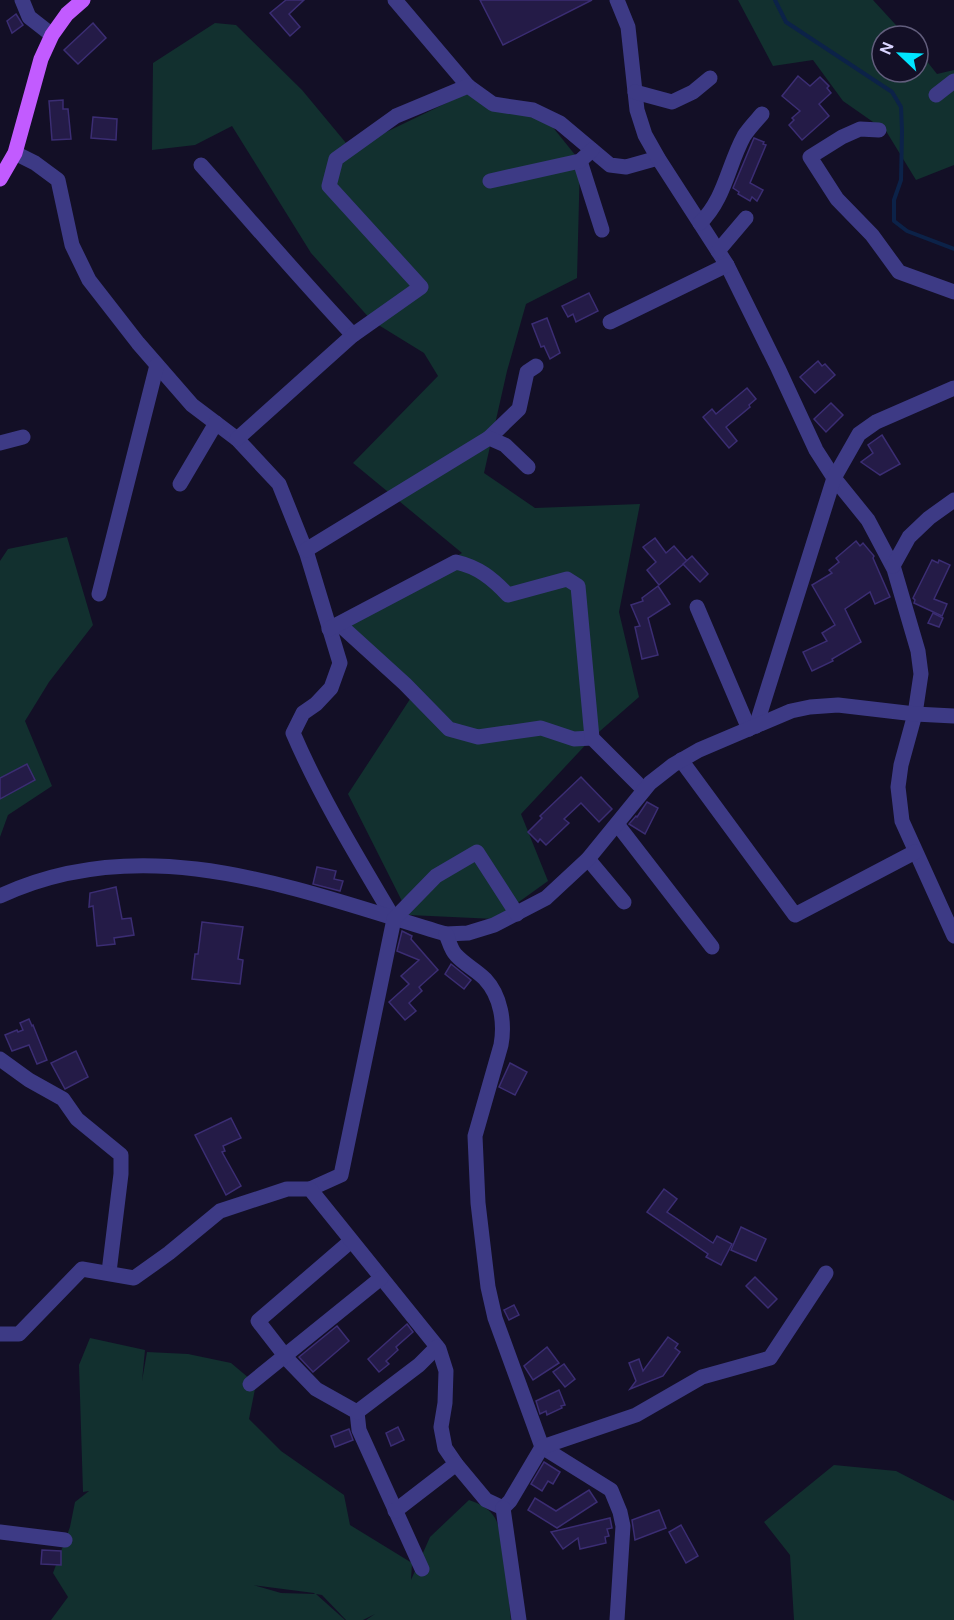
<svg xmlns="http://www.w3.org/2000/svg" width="954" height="1620" font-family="'DM Sans',sans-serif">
<rect width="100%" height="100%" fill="#130f26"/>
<g fill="#12302f" fill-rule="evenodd">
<path d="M738,0H873L906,36H882V72H918V50L937,74L954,70V165L916,180L886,131L843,101L813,60L773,66Z"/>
<path d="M215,23L236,25L302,90L351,149L465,94L543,115L580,161L577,278L526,304L507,371L484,473L535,508L640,504L619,612L639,697L592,738L521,814L548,881L495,919L409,915L348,794L414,693L339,624L462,553L353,463L438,376L424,353L372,321L311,253L232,126L195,145L152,150L153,63Z"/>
<path d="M67,537L93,625L49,682L25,721L52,786L8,815L0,837V561L8,549Z"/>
<path d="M90,1338L145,1350L142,1381L147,1352L188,1354L231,1363L256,1384L249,1419L281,1451L344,1495L350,1525L412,1563L411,1580L430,1537L469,1500C480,1504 489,1508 495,1518C505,1536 508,1597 511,1620H366L375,1614L363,1620H346L322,1595L316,1594L345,1620H51L68,1597L53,1573L70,1527L75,1502L89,1491L83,1492L79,1365ZM253,1585L314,1593L315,1594L281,1593Z"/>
<path d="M834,1465L896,1471L954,1501V1620H794L790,1555L764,1522Z"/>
</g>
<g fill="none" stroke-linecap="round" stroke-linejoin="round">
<path stroke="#0c2248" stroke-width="4" d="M775,0L786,22L892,92L901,107L902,131L901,180L894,200V221L907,231L954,249"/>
</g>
<g fill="#241b47" stroke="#3b2d73" stroke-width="1.5">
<path d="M286,0H304L289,14L300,27L290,36L270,13Z"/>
<path d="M480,0H592L503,45Z"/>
<path d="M16,14L23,25L12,33L7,21Z"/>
<path d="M93,23L106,38L78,64L64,50Z"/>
<path d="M798,76L810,86L820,77L829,86L827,88L831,93L819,104L829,116L802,140L789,125L794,120L792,118L800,111L782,96Z"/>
<path d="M63,100V109H68L71,139L52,140L49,101Z"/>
<path d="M93,117L117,119L116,140L91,138Z"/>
<path d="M754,138L764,142L763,144L766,145L750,183L763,190L757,201L752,197L750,201L738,194L739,192L733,188Z"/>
<path d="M589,293L598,311L576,322L573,314L568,317L562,306Z"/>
<path d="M547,318L560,353L550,359L544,346L541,347L532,324Z"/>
<path d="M818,361L822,366L825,364L835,375L815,393L800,377Z"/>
<path d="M747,388L756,399L749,405L750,407L726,427L737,441L729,448L703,417L712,409L716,414Z"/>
<path d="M831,403L843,415L826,432L814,419Z"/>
<path d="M882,435L900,464L880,475L861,462L873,453L868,445Z"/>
<path d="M655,538L666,553L674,546L687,561L659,585L647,570L656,562L643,547Z"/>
<path d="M856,541L860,546L863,543L874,556L873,558L890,597L875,604L870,592L845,609L861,642L832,659L833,661L812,671L803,652L827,641L822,633L835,625L812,585L832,573L829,570L839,562L836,558Z"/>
<path d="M692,556L708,574L700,582L683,564Z"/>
<path d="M932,560L938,563L939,560L950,565L934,599L947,604L942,616L914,603L915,600L913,598Z"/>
<path d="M658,586L670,604L648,618L658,655L642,659L635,627L640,626L631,605L643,601L642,598Z"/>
<path d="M933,613L943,618L939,627L928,623Z"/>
<path d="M27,764L35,780L0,799V778Z"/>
<path d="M581,777L612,809L599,822L581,803L564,819L569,823L546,845L540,839L538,842L528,832L542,818L540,816Z"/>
<path d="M647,802L658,808L645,834L629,824L636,816L637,817Z"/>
<path d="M317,867L336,871L334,879L343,881L340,891L313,884Z"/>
<path d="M116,887L122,919L131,918L134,935L114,938L115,944L97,946L93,906L89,907L90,893Z"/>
<path d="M202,922L243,927L238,959L243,960L240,984L192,979L195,954H198Z"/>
<path d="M402,931L412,936L411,939L438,970L419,987L422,991L409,1003L416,1011L405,1020L389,1002L409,984L401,976L419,960L397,951Z"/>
<path d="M451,964L471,980L464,989L445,974Z"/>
<path d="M29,1019L32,1026L33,1025L47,1060L37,1064L29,1045L12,1051L5,1035L17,1030L18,1032L23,1030L20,1023Z"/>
<path d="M76,1051L88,1077L65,1089L51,1063Z"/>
<path d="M510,1063L527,1072L515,1095L499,1087Z"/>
<path d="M231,1118L241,1138L223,1146L225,1151L222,1152L241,1186L226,1195L195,1135Z"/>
<path d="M664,1189L677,1199L667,1212L713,1243L717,1236L732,1244L721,1265L706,1257L708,1254L647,1212Z"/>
<path d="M741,1227L766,1239L756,1261L731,1250Z"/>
<path d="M755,1277L777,1299L768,1308L746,1286Z"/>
<path d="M514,1305L519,1315L509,1320L504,1310Z"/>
<path d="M407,1324L413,1332L396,1347L398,1350L386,1361L389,1364L379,1372L368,1359Z"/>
<path d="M337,1326L349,1341L313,1372L299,1357Z"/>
<path d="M668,1337L678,1344L675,1348L680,1352L663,1376L630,1389L636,1381L629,1363L639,1359L643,1371Z"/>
<path d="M547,1347L559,1363L533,1380L524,1366Z"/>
<path d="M564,1364L575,1379L565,1387L553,1372Z"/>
<path d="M559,1390L565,1405L561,1406L562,1408L547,1415L546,1411L540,1414L536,1401Z"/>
<path d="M398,1427L404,1440L391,1446L386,1433Z"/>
<path d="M349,1429L353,1440L335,1447L331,1436Z"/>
<path d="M544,1462L560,1472L553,1484L548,1481L542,1491L531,1484Z"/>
<path d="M589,1490L597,1502L557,1528L528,1510L535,1498L556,1511Z"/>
<path d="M659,1510L666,1528L635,1540L632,1520Z"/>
<path d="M610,1518L612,1528L607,1529L609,1536L605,1537L606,1543L580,1549L578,1538L563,1549L551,1532Z"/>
<path d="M681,1525L698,1556L686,1563L669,1532Z"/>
<path d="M42,1550L61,1551V1565L41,1564Z"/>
</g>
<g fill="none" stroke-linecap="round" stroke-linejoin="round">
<g stroke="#3d3a85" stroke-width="15">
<path d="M22,0L29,17L52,35"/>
<path d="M395,0L468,86L493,104L533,110L560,123L610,165L626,167L658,158"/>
<path d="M617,0L628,27L637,110L645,135L658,158L727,265L778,368L816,450L834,478L868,520L894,569L918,651L921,674L915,714L901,765L898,787L902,821L954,936"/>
<path d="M635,92L672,102L693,92L710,78"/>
<path d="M936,95L954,81"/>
<path d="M879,130L860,129L842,137L810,157L837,199L872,235L899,272L954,292"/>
<path d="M15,153L35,163L58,180L72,245L89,280L138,343L192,405L237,439L279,484L307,554L340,663L331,688L316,704L303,713L293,733C321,798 358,858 394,919"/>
<path d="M580,161L602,230"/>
<path d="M201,165C252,222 301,280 353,335"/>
<path d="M490,181L580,161L592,150"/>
<path d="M700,223C725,199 728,165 744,136C749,128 756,121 762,114"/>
<path d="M718,251L746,218"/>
<path d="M610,322L727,265"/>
<path d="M489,438L519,409L527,372L536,366"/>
<path d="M237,439L353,335L421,287L329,186L336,159L396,116L468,86"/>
<path d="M0,443L23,437"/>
<path d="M180,484L216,423"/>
<path d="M306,550L489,438L505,445L528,467"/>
<path d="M893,566L909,537L929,518L954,500"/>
<path d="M99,594L157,365"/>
<path d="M697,607L749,729"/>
<path d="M339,624L405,684L449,729L478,737L541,728L574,739L592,738"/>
<path d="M329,629L456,562C478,567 492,578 508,595L567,579L578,586L592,738L644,790"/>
<path d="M756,726L834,478L859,434L876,422L954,388"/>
<path d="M681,760L795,915L915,852"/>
<path d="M617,824L712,947"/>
<path d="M588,859L624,902"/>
<path d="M0,896C147,827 301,891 446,934L468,933L494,925L546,898L588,859L650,783L673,765L699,750L791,711L810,707L838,705L915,714L954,716"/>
<path d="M446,934C449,941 451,950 456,955C464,964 476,970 485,979C501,996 505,1023 501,1045L475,1136L478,1203L488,1287L495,1318L542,1447L611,1490L620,1512L623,1526L617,1620"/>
<path d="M0,1059L29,1080L63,1099L77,1119L121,1155V1174L109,1272"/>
<path d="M310,1189L341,1175L394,919L436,876L477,852L517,914"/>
<path d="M351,1241L258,1321L289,1361L316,1389L357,1412L359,1430L422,1569"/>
<path d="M0,1334H19L82,1269L134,1278L169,1253L220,1211L287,1189H310L439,1349L446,1371L445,1403L441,1427L445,1448L456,1464L486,1500L503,1508"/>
<path d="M250,1384L381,1278"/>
<path d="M357,1412L419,1365L437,1347"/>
<path d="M503,1508L510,1501L542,1447L636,1415L702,1377L770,1358L826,1273"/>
<path d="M503,1508L519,1620"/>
<path d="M395,1511L456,1464"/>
<path d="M0,1532L65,1540"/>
</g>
<path stroke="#c25bff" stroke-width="15" d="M0,179L15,153L41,59L52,35L67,14L83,0"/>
</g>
<g transform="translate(900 54) rotate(293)"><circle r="28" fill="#130f26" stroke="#625e7d" stroke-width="1.5"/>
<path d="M0-4.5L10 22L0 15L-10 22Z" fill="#00e5ff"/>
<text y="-9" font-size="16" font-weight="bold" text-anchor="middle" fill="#d9d4ff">N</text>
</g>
</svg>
